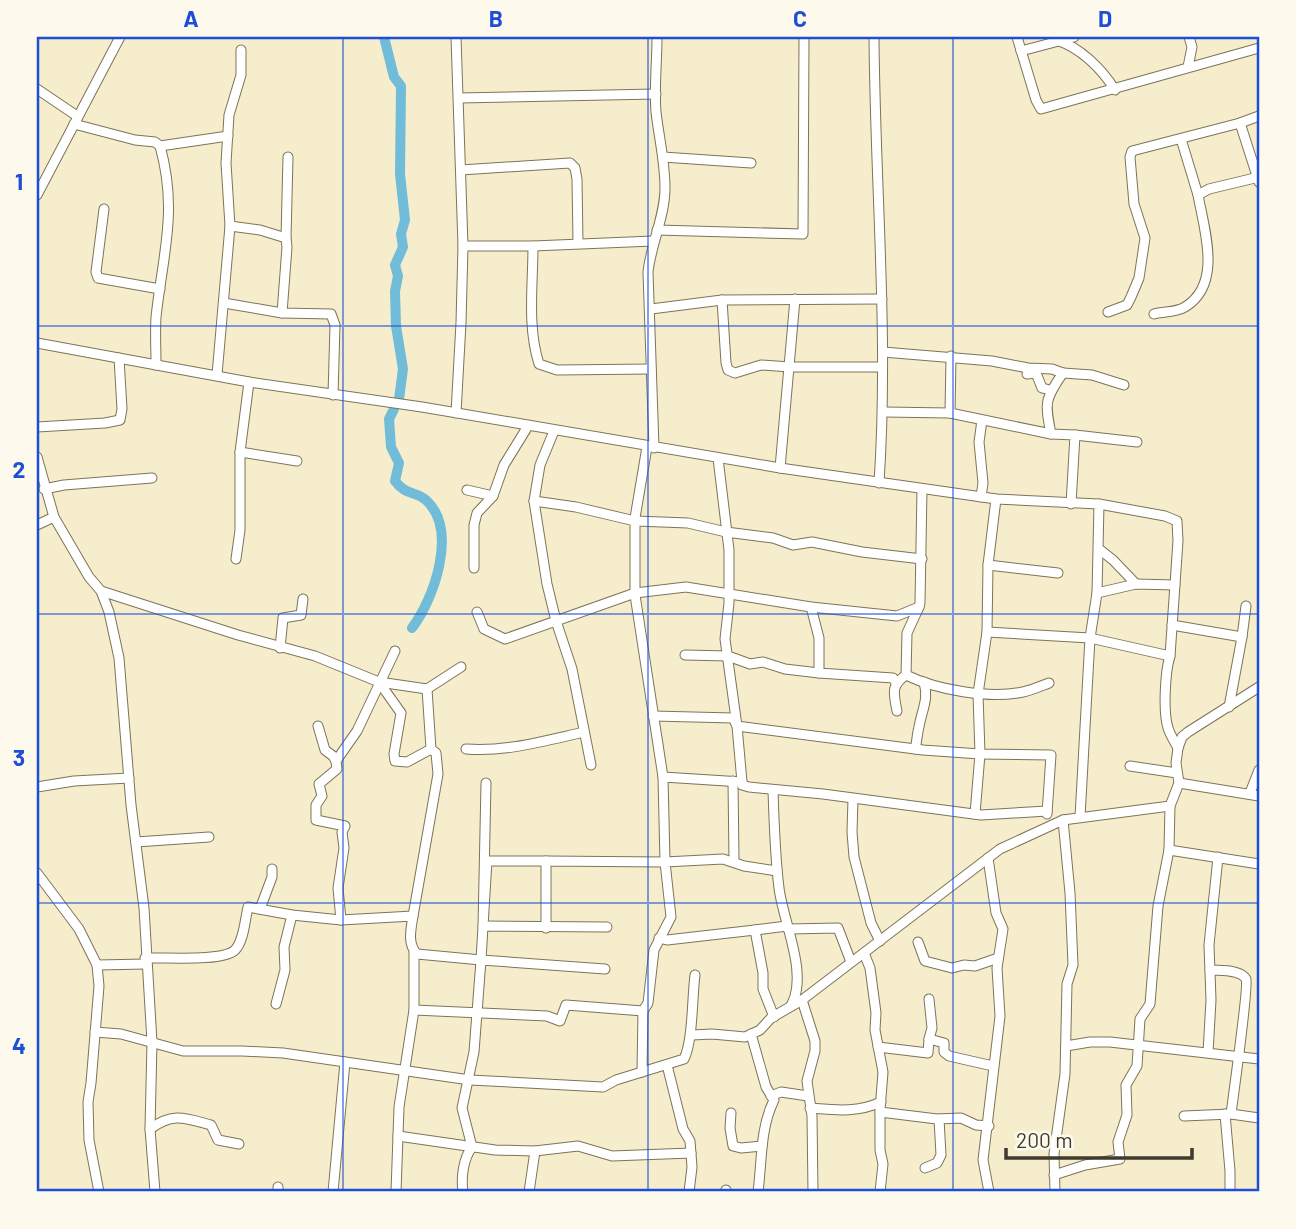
<svg xmlns="http://www.w3.org/2000/svg" width="1296" height="1229" font-family="Barlow,sans-serif">
<rect width="100%" height="100%" fill="#f6edcd"/>
<g fill="none" stroke-linecap="round" stroke-linejoin="round">
<g stroke="#71bcd8" stroke-width="10">
<path d="M384,37L394,77L401,86L400,174L405,220L401,234L403,247L395,265L398,276L395,291L396,326L403,369L399,399"/>
<path d="M394,409L389,419L391,447L399,463L395,481C407,497 416,490 427,501C458,531 434,599 412,628"/>
</g>
<defs>
<g id="minor">
<path d="M874,37C875,186 889,334 879,483"/>
<path d="M1017,37L1036,100L1041,109L1259,48"/>
<path d="M1056,40C1080,47 1102,69 1115,90"/>
<path d="M1021,51L1074,37"/>
<path d="M1188,67L1192,47L1189,37"/>
<path d="M37,89L77,116"/>
<path d="M459,98L656,94"/>
<path d="M1240,123L1259,182"/>
<path d="M74,124L135,140L155,142L160,146L228,136"/>
<path d="M1181,139L1198,195"/>
<path d="M663,157L751,163"/>
<path d="M461,170L570,163L575,168L577,179L578,243"/>
<path d="M37,195L120,37"/>
<path d="M104,209L96,272L98,278L160,289"/>
<path d="M230,226L260,230L286,238L287,247L282,313"/>
<path d="M657,230L803,234L804,37"/>
<path d="M286,238L288,157"/>
<path d="M463,246H533L653,241"/>
<path d="M533,246C533,285 527,326 539,364L557,370L651,369"/>
<path d="M722,300L726,363L728,370L735,373L761,365L790,367H882"/>
<path d="M224,303L282,313L331,314L335,325L333,395"/>
<path d="M651,309L722,300L882,299"/>
<path d="M1108,312L1127,305L1131,297L1139,278L1145,238L1134,204L1130,157L1132,151L1240,123L1259,116"/>
<path d="M1154,314C1164,311 1175,313 1185,307C1223,284 1204,229 1198,195L1209,189L1259,177"/>
<path d="M37,343L249,382L422,407L780,468L996,499L1099,504L1097,593L1090,638L1080,817"/>
<path d="M883,352L992,361L1028,368L1052,369L1063,373"/>
<path d="M156,365C156,349 155,333 156,317C163,253 178,211 160,146"/>
<path d="M1027,374L1036,373L1042,388L1050,390"/>
<path d="M217,375L230,226L226,163L229,115L241,75V50"/>
<path d="M884,412L950,413L1051,434L1075,435L1071,504"/>
<path d="M456,413L461,323L463,246L456,37"/>
<path d="M950,413L951,356"/>
<path d="M37,427L105,423L120,420L122,409L119,358"/>
<path d="M554,431L540,465L534,501L547,584L556,621L572,669L591,765"/>
<path d="M1051,434C1045,403 1044,400 1063,373L1092,375L1124,385"/>
<path d="M1075,435L1137,442"/>
<path d="M647,447L635,518V595L663,777"/>
<path d="M654,448L648,272C651,244 665,216 665,188C665,162 659,138 656,112C654,88 657,62 657,37"/>
<path d="M240,452L297,461"/>
<path d="M37,457L54,517L89,577L101,591L109,612L119,658L131,805L144,908L152,1042L150,1129L155,1192"/>
<path d="M718,458L729,550V603L725,639L737,726"/>
<path d="M780,468L795,299"/>
<path d="M44,489L64,485L152,478"/>
<path d="M467,490L493,496L504,465L528,426"/>
<path d="M981,497L983,483L979,442L982,420"/>
<path d="M996,499L988,565L987,632L978,694L980,754L1051,755L1047,814"/>
<path d="M534,501L576,507L635,521L688,523L726,532L773,538L793,545L812,542L862,552L922,559"/>
<path d="M1099,504L1165,516L1177,521L1178,541L1170,656C1165,672 1163,712 1168,728C1170,735 1175,742 1178,748"/>
<path d="M37,525L54,517"/>
<path d="M1099,549L1113,560L1136,584"/>
<path d="M236,559L240,530V452L249,382"/>
<path d="M988,565L1058,573"/>
<path d="M474,568V525L477,513L493,496"/>
<path d="M101,591L238,635L315,656L379,682L401,713L394,754L395,761L407,762L431,749"/>
<path d="M1097,593L1136,584L1175,585"/>
<path d="M811,607L819,638V673L893,678L896,683"/>
<path d="M919,607L907,633L906,675C937,690 989,699 1023,692C1032,690 1041,686 1049,683"/>
<path d="M477,612L484,629L505,639L635,593L686,587L811,607L897,616L919,607L920,603L922,489"/>
<path d="M1172,625L1242,637L1229,707"/>
<path d="M987,632L1090,638L1170,656"/>
<path d="M1242,637L1246,606"/>
<path d="M280,648L283,618L301,615L303,599"/>
<path d="M685,655L728,656L750,664L763,662L785,669L819,673"/>
<path d="M379,682L427,689L431,749L436,753L438,774L413,916"/>
<path d="M427,689L461,667"/>
<path d="M897,711C894,694 890,686 906,675"/>
<path d="M653,716L733,718L736,724"/>
<path d="M318,726L325,750L333,756L336,761"/>
<path d="M466,749C506,752 544,741 584,732"/>
<path d="M915,749C917,742 917,734 919,727C922,709 929,700 924,682"/>
<path d="M1130,766L1177,773"/>
<path d="M733,781L734,861"/>
<path d="M742,782L737,726L923,750L980,754L975,814"/>
<path d="M486,783L483,926L487,861H546"/>
<path d="M1179,783L1259,796"/>
<path d="M37,787L74,781L129,778"/>
<path d="M773,790C774,823 775,856 779,888C783,922 809,974 791,1006"/>
<path d="M1250,793L1259,770"/>
<path d="M853,799L852,832L854,857L871,923L880,941"/>
<path d="M136,842L209,837"/>
<path d="M1169,850L1259,864"/>
<path d="M988,858L996,913L1003,929L997,968L1000,1016L983,1160L989,1192"/>
<path d="M37,873L79,929L97,965L99,986L91,1083L88,1102L89,1140L99,1192"/>
<path d="M260,909L272,877V869"/>
<path d="M341,920L338,888L344,848L342,832L345,826L316,820V805L322,796L319,784L337,769L336,761L357,731L395,651"/>
<path d="M546,928V861L665,862L663,777L742,782V785L749,787L823,794L981,815L1047,811"/>
<path d="M788,929L838,928L851,962"/>
<path d="M755,930L787,926"/>
<path d="M659,938L667,940L755,930L763,973V989L774,1017"/>
<path d="M918,942L925,961L952,968L964,965L975,966L998,958"/>
<path d="M864,953L870,968L876,1013L875,1030L883,1072L880,1110V1150L883,1164L880,1192"/>
<path d="M145,958C163,957 223,962 235,950C244,941 245,919 248,907L292,915L341,920L413,916C411,929 407,944 417,954L481,960L483,926L607,927"/>
<path d="M97,965L146,964"/>
<path d="M929,999L932,1028L929,1039"/>
<path d="M802,1000L815,1041V1051L807,1081L812,1116L813,1192"/>
<path d="M276,1004L285,970L284,947L292,915"/>
<path d="M414,1010L547,1016L560,1021L566,1005L643,1011L648,1003L654,950L671,917L665,862L723,859L744,866L777,871"/>
<path d="M95,1032L121,1034L183,1051H242L283,1053L470,1080L603,1087L616,1080L684,1059C693,1041 692,998 695,975"/>
<path d="M751,1034L766,1087L774,1100C760,1128 762,1162 758,1192"/>
<path d="M692,1035L712,1034L745,1037L760,1030L771,1018L802,1000L1000,849L1063,820L1170,806"/>
<path d="M1066,1046L1090,1042H1110L1259,1059"/>
<path d="M878,1047L928,1053L929,1039L944,1043V1052L949,1056L993,1066"/>
<path d="M1208,1053L1211,1000L1209,945L1218,857"/>
<path d="M667,1065L683,1129L690,1141L692,1167L689,1192"/>
<path d="M642,1072L643,1011"/>
<path d="M771,1096L781,1092L808,1096"/>
<path d="M810,1108C835,1110 857,1113 881,1102"/>
<path d="M880,1112L937,1119L961,1118L976,1125L989,1126"/>
<path d="M731,1113L730,1128L733,1146L741,1148L762,1146"/>
<path d="M1225,1114L1230,1171V1192"/>
<path d="M1231,1114L1259,1118"/>
<path d="M1184,1116L1231,1114C1233,1097 1249,986 1246,979C1240,969 1220,971 1210,970"/>
<path d="M150,1129C173,1112 185,1118 211,1125L218,1140L239,1144"/>
<path d="M398,1136L495,1150L535,1151L578,1146L612,1156L691,1153"/>
<path d="M925,1168L937,1163L941,1155L939,1119"/>
<path d="M1054,1175L1085,1165L1120,1159L1118,1142L1127,1115L1126,1085L1137,1066L1140,1019L1150,1004L1158,906L1169,850L1170,806L1179,783L1176,763L1178,748L1182,737L1188,732L1259,687"/>
<path d="M278,1192V1187"/>
<path d="M333,1192L345,1062"/>
<path d="M396,1192L399,1107L414,1010V952"/>
<path d="M463,1192C461,1178 463,1159 472,1147L462,1108L474,1052L481,960L605,969"/>
<path d="M529,1192L535,1151"/>
<path d="M725,1192L726,1190"/>
<path d="M1055,1192L1054,1154L1065,1074L1067,984L1073,965L1070,893L1063,820"/>
</g>
</defs>
<use href="#minor" stroke="#7d7458" stroke-width="11"/>
<use href="#minor" stroke="#fff" stroke-width="9"/>
</g>
<path fill="none" stroke="#1d4ed8" stroke-width="2" stroke-opacity="0.55" d="M343,37V1192M648,37V1192M953,37V1192M37,326H1259M37,614H1259M37,903H1259"/>
<rect width="1296" height="1229" fill="none" stroke="#fdfaed" stroke-width="77"/>
<path d="M1006 1148v10h186v-10" fill="none" stroke="#3f3b2e" stroke-width="3.5"/>
<text x="1016" y="1148" font-size="21" fill="#3f3b2e" stroke="#fdfaed" stroke-width="5" paint-order="stroke">200 m</text>
<rect x="38" y="38" width="1220" height="1152" fill="none" stroke="#1d4ed8" stroke-width="2.5"/>
<g font-size="23" text-anchor="middle" font-weight="bold" fill="#1d4ed8">
<text x="191" y="27">A</text>
<text x="496" y="27">B</text>
<text x="800" y="27">C</text>
<text x="1105" y="27">D</text>
<text x="19" y="190">1</text>
<text x="19" y="478">2</text>
<text x="19" y="766">3</text>
<text x="19" y="1054">4</text>
</g>
</svg>
